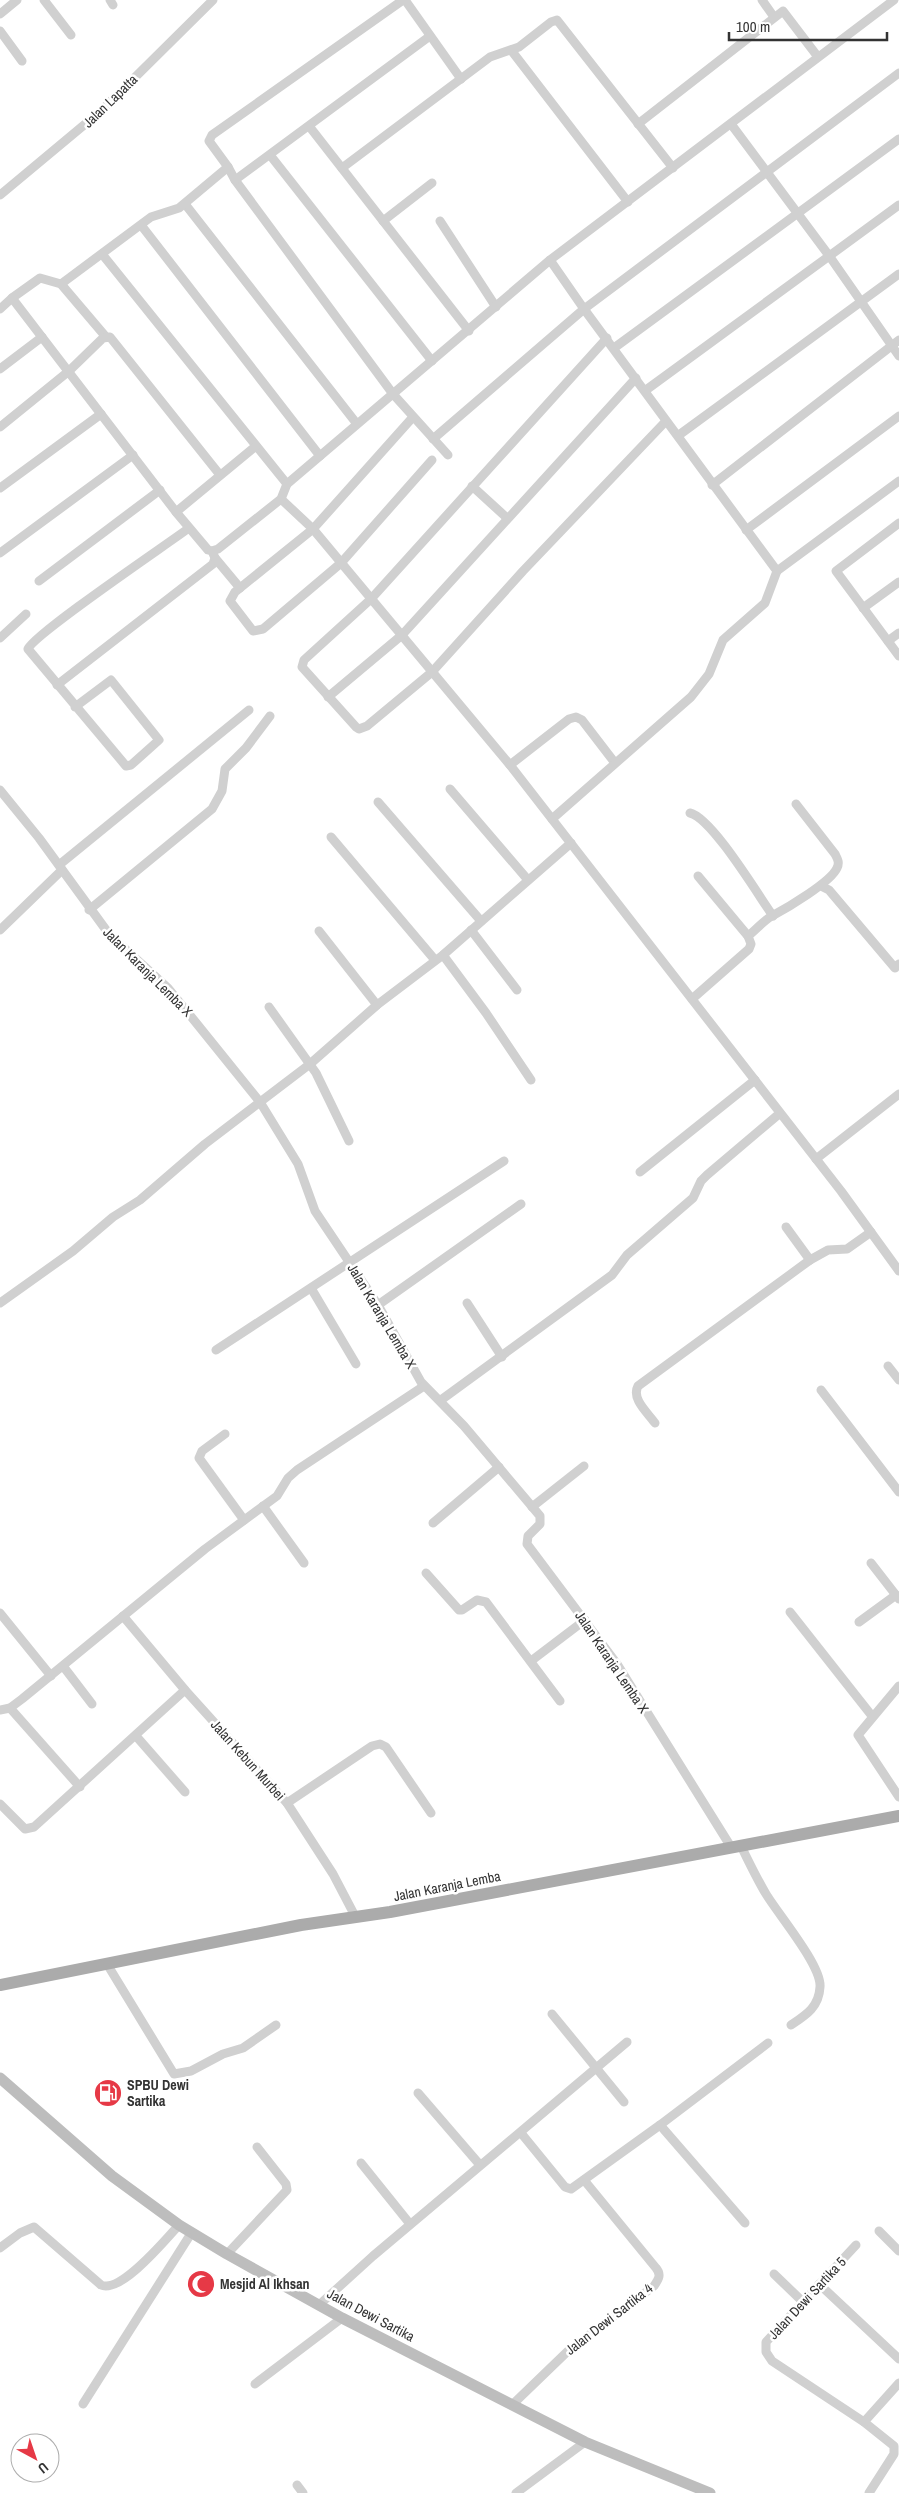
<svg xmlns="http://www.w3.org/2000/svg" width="899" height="2493" font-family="'Archivo Narrow',sans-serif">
<rect width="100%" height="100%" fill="#fff"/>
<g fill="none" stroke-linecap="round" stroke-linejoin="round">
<g stroke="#d0d0d0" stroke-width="9">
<path d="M44,0L71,35"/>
<path d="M110,0L113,5"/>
<path d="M403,0L212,135L209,141L228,167L235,180L393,394L448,455"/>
<path d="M405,0L461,79"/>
<path d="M762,0L774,17"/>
<path d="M0,14L17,0"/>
<path d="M0,31L22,61"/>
<path d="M511,50L628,202"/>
<path d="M638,124L783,11L818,57"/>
<path d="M731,124L830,257L899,356"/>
<path d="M309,126L469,331"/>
<path d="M270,155L432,361"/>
<path d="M342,168L490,57L519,47L551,22L557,20L673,168"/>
<path d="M235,180L430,36"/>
<path d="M0,195L102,110L213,0"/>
<path d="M185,204L357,424"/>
<path d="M383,221L432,183"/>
<path d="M440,221L496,307"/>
<path d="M141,225L320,456"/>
<path d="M102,254L287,484"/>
<path d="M550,260L584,309L777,571L899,481"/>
<path d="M61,284L151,217L179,208L228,167"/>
<path d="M12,298L40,278L61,284L106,337"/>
<path d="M0,309L12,298L176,512L208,550L212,551L215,558L213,564L57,685"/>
<path d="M607,338L371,599L304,660L302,667L356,727L359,729L367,726L432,672L523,571L666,421"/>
<path d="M614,348L899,139"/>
<path d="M0,369L42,337"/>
<path d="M646,390L899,205"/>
<path d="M413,417L313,529L235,592L230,601L253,631L263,629L341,563L432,460"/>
<path d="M0,427L69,371L103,338L110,337L220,475"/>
<path d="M679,435L899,274"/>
<path d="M433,439L584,309L899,73"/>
<path d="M712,485L899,340"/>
<path d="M472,486L507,518"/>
<path d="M0,488L101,414"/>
<path d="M281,499L313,529L510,765L841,1191L899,1271"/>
<path d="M176,512L256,446"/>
<path d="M899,523L836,571L899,656"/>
<path d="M746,530L899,416"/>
<path d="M212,551L218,549L281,499L287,484L550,260L894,0"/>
<path d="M0,553L133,455"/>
<path d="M215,558L240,588"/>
<path d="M39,581L160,490"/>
<path d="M863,608L899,582"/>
<path d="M0,638L26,614"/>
<path d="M888,641L899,633"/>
<path d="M328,697L402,635L636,378"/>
<path d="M75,707L111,680L159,740L131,765L126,766L28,649C34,634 166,545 189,528"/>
<path d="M510,765L569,719L576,717L582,720L615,763"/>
<path d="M450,789L528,880"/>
<path d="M0,790L39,838L109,934L168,988L260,1102L298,1164L315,1211L378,1305L421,1382L464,1426L540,1516V1524L528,1536L527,1544L617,1664L731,1847"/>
<path d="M378,802L481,921"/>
<path d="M690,813C712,818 758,895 773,916"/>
<path d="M552,819L691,697L709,674L723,640L765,603L777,571"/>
<path d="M331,837L435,960"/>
<path d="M59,865L249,710"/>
<path d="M698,876L748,936"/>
<path d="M821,886L829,890L895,968L899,964"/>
<path d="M89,910L212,809L222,791L225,769L246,748L270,716"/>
<path d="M0,930L62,870"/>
<path d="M471,930L517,990"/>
<path d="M319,931L377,1005"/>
<path d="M443,955L486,1013L531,1080"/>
<path d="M692,999L749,949L751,944L748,936C756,930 764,920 772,916C787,908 831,882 837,868C840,862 837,858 835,854L796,804"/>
<path d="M269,1007L316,1073L349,1141"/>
<path d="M816,1159L899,1094"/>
<path d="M640,1172L755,1080"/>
<path d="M786,1227L810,1260"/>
<path d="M311,1288L356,1364"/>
<path d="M0,1303L73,1251L113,1217L140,1200L205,1144L310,1064L377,1005L443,955L571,843"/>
<path d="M467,1303L502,1357"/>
<path d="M378,1305L521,1204"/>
<path d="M216,1350L504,1161"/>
<path d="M888,1366L899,1380"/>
<path d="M821,1390L899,1492"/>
<path d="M441,1400L612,1275L627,1255L693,1198L701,1181L707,1175L779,1114"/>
<path d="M655,1423C648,1413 631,1399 638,1386L810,1260L828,1250L847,1249L871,1232"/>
<path d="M225,1434L202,1451L199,1458L244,1520"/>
<path d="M263,1506L304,1563"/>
<path d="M532,1507L584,1466"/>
<path d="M433,1523L499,1467"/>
<path d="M871,1563L899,1599"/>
<path d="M426,1573L459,1610H462L477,1600L486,1602L560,1701"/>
<path d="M790,1612L872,1716"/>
<path d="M0,1613L51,1676"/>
<path d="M123,1616L185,1690L287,1803L333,1874L355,1916"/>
<path d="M859,1622L896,1595"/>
<path d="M531,1661L585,1620"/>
<path d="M63,1666L92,1704"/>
<path d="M899,1686L858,1735L899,1797"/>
<path d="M10,1708L80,1787"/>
<path d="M0,1710L10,1708L22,1699L205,1549L277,1496L288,1478L297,1470L424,1386"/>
<path d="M136,1736L185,1792"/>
<path d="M287,1803L372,1746L380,1744L386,1747L431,1813"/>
<path d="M0,1804L25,1829L34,1827L185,1690"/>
<path d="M741,1846C749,1862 757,1879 766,1894C778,1914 822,1966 820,1987C819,2007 806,2015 791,2025"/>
<path d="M107,1964L174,2074L191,2071L223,2054L243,2048L276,2025"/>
<path d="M552,2014L624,2102"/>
<path d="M418,2093L480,2165"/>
<path d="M660,2125L745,2223"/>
<path d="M521,2133L565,2187L571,2189L660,2125L768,2043"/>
<path d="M361,2163L410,2224"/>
<path d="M879,2231L899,2251"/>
<path d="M856,2245L766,2342V2352L772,2361L864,2422L894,2446V2454L869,2493"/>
<path d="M0,2248L20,2233L34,2227L101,2285C121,2294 166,2239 179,2225"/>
<path d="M227,2254L287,2190L286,2184L257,2147"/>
<path d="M774,2274L802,2301"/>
<path d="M819,2284L899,2359"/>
<path d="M319,2305L373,2256L627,2042"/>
<path d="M255,2384L342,2318"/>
<path d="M83,2404L192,2232"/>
<path d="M512,2405L569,2350L654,2286C658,2280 662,2275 656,2268L584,2180"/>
<path d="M864,2422L899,2383"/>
<path d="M297,2485L303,2493"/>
<path d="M516,2493L585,2442"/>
</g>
<path stroke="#bdbdbd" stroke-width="11" d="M0,2078L112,2176L179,2225L227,2254L342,2318L585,2442L710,2493"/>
<path stroke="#ababab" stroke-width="12" d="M0,1985L301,1925L390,1912L899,1816"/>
</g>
<defs>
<symbol id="fuel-disc" viewBox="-11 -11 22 22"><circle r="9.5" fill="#e63946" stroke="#fff"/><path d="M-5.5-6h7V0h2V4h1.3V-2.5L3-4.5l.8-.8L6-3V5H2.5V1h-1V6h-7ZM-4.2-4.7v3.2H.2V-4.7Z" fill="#fff"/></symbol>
<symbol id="mosque-disc" viewBox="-11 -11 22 22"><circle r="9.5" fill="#e63946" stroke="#fff"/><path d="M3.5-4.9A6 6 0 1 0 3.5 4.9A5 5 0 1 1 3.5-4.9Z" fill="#fff"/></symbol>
</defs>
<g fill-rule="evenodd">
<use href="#fuel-disc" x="92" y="2077" width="32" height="32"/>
<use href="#mosque-disc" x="185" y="2268" width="32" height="32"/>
</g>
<g text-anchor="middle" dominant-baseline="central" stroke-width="5" stroke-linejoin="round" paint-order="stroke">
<g font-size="14" fill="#333" stroke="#fff">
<text transform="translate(110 101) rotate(-44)">Jalan Lapatta</text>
<text transform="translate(148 972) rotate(45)">Jalan Karanja Lemba X</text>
<text transform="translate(382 1316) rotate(59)">Jalan Karanja Lemba X</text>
<text transform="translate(612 1662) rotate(56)">Jalan Karanja Lemba X</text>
<text transform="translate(248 1760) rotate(48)">Jalan Kebun Murbei</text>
<text transform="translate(447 1886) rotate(-11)">Jalan Karanja Lemba</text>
<text transform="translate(807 2298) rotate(-47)">Jalan Dewi Sartika 5</text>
<text transform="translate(371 2315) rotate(28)">Jalan Dewi Sartika</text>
<text transform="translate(609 2319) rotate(-38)">Jalan Dewi Sartika 4</text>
</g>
<g font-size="14" font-weight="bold" fill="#333" stroke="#fff" text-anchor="start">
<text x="127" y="2085">SPBU Dewi<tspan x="127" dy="16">Sartika</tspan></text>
<text x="220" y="2284">Mesjid Al Ikhsan</text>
</g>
</g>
<g transform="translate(35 2458) rotate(140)"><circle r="24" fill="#ffffff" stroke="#adadad"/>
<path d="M0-4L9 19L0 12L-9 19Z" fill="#e63946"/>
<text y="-8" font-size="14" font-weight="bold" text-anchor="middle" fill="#333333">U</text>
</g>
<path d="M729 32v8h158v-8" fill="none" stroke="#333333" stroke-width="2.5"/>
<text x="736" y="32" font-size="15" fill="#333333" stroke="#ffffff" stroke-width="4" paint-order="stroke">100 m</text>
</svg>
